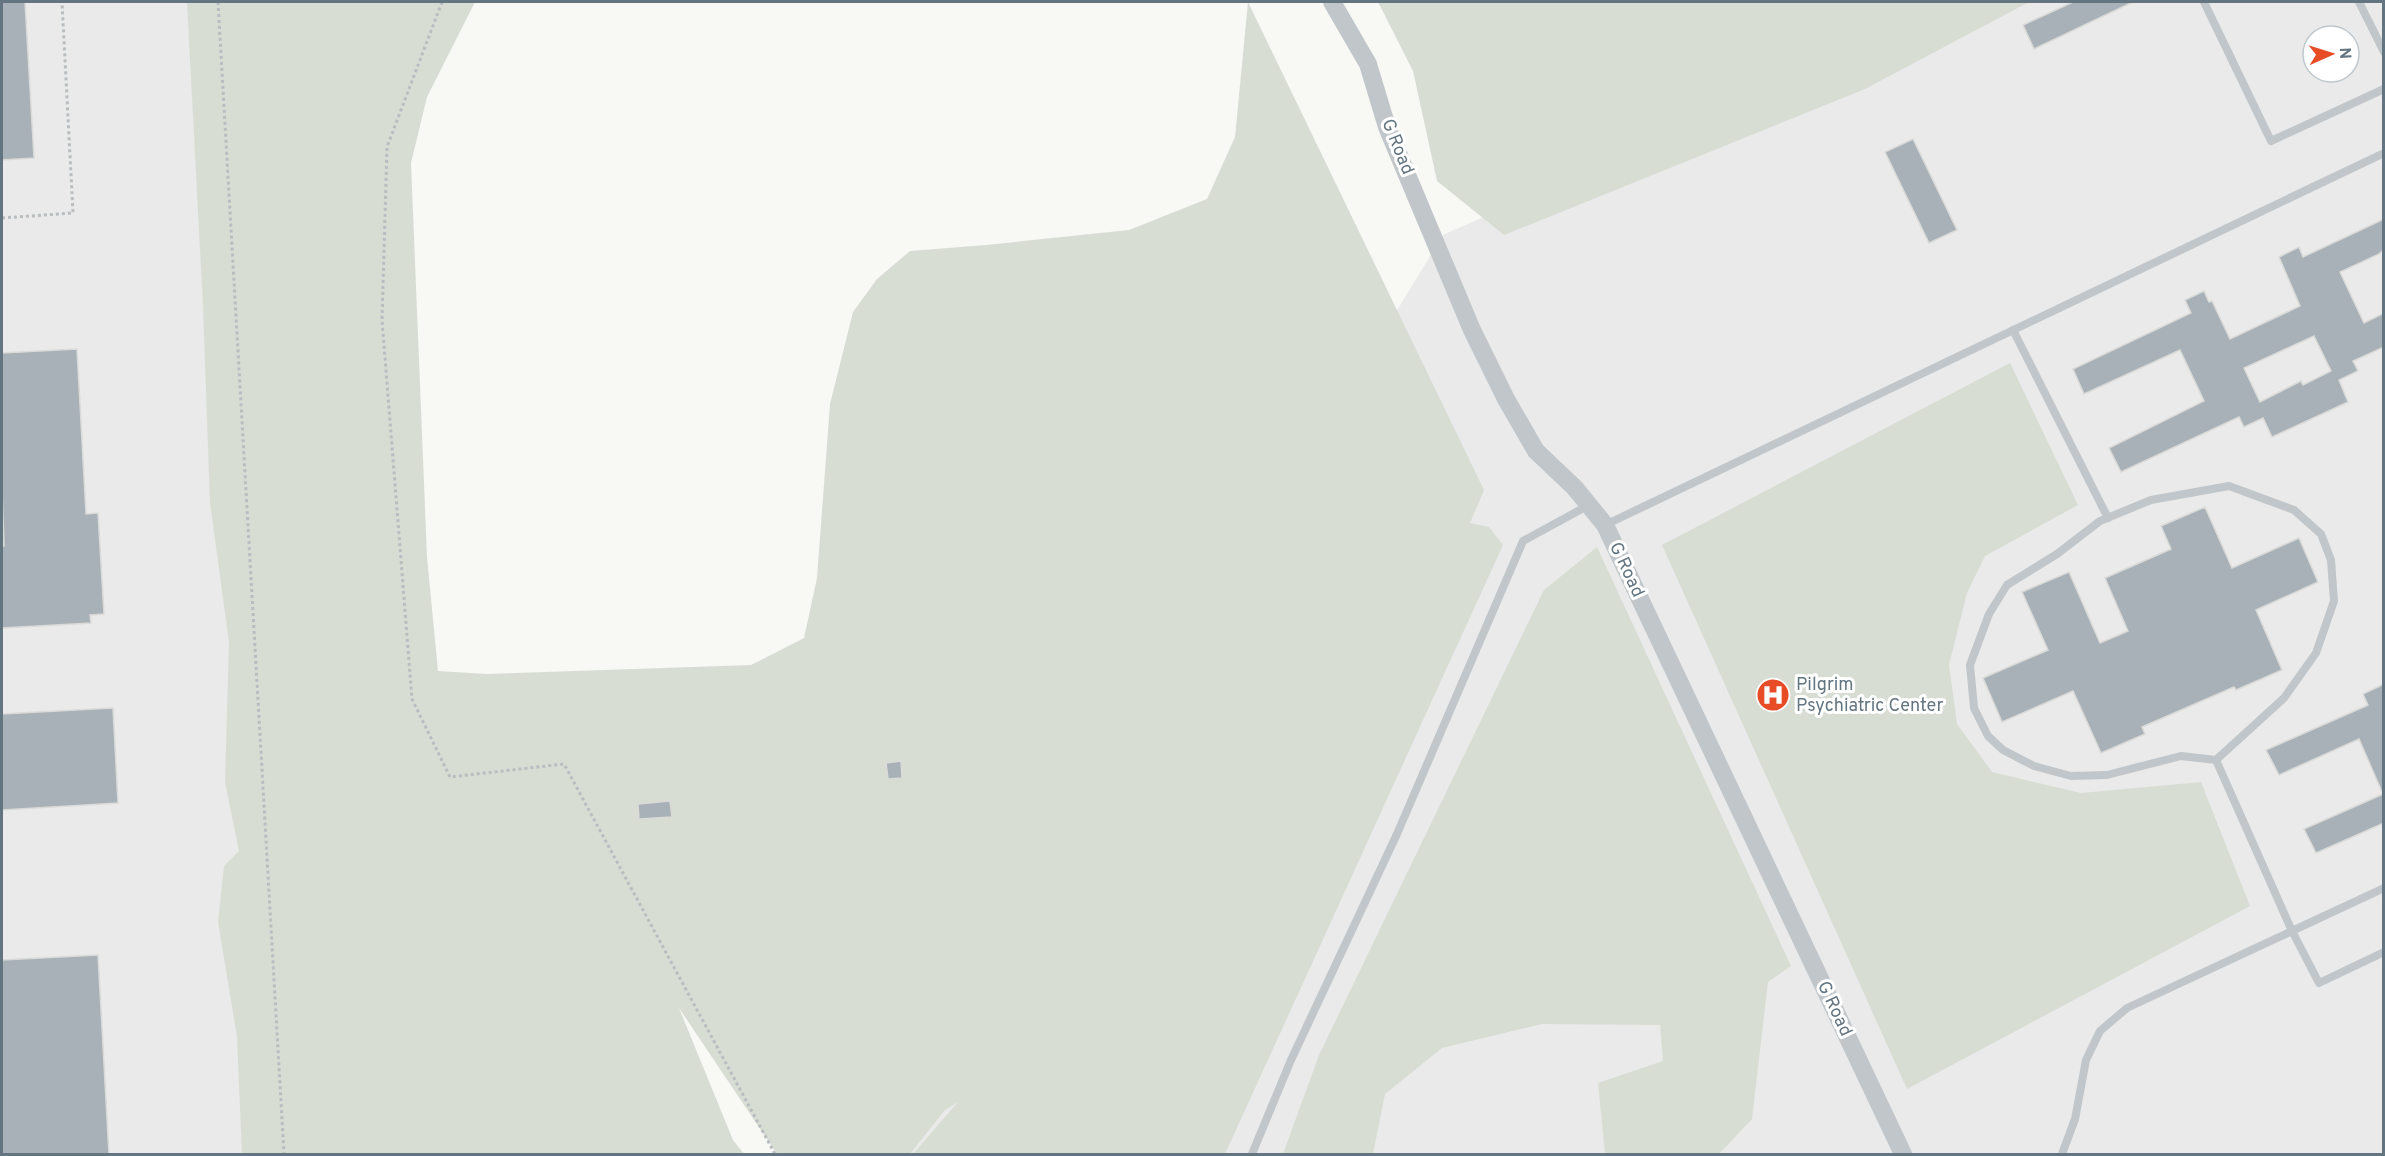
<svg xmlns="http://www.w3.org/2000/svg" width="2385" height="1156" font-family="Overpass,sans-serif">
<rect width="100%" height="100%" fill="#f8f8f5"/>
<g fill="#e9eae9" fill-rule="evenodd">
<path d="M2,2H202L271,1154H2Z"/>
<path d="M1967,2H2383V1154H883L1443,235ZM2313,36H2349V72H2313Z"/>
</g>
<g fill="#d8ddd4">
<path d="M187,2H475L427,97L411,163L427,557L438,671L487,674L751,665L804,638L817,578L830,404L853,312L877,279L910,251L986,245L1129,230L1207,199L1235,137L1248,2L1484,490L1470,523L1489,527L1503,545L1225,1154H913L958,1102L945,1110L910,1154H777L679,1008L733,1140L744,1154H242L237,1037L218,922L224,866L239,851L225,782L229,642L210,503L203,306Z"/>
<path d="M1378,2H2029L1865,89L1504,235L1437,181L1413,71Z"/>
<path d="M2010,363L2078,505L1985,556L1967,593L1949,665L1957,724L1992,772L2081,793L2201,782L2250,906L1907,1089L1662,545Z"/>
<path d="M1597,547L1791,966L1768,982L1752,1119L1719,1154H1605L1598,1083L1663,1061L1660,1025L1542,1024L1442,1048L1385,1094L1373,1154H1283L1319,1055L1544,590Z"/>
</g>
<g fill="#a8b1b7" stroke="#dadad8" stroke-width="1.5" fill-rule="evenodd">
<path d="M2,2H25L34,158L2,160Z"/>
<path d="M2073,2H2133L2034,49L2023,25Z"/>
<path d="M1913,139L1957,230L1929,243L1885,152Z"/>
<path d="M2384,219V249L2379,254L2340,272L2364,323L2384,313V347L2353,361L2358,371L2339,380L2348,402L2272,437L2263,418L2244,427L2239,417L2121,472L2109,448L2204,401L2180,350L2084,394L2073,369L2191,313L2185,300L2204,291L2209,302L2212,301L2230,339L2300,306L2279,257L2299,247L2303,257ZM2314,336L2331,371L2303,385L2301,381L2260,402L2244,368Z"/>
<path d="M77,349L86,514L98,513L104,614L90,615L91,623L2,628V546H4L2,490V353Z"/>
<path d="M2205,507L2232,568L2299,538L2318,582L2256,610L2282,670L2236,690L2234,687L2142,727L2145,734L2101,753L2073,691L2002,722L1983,678L2048,650L2022,592L2069,572L2100,643L2128,631L2105,578L2171,549L2161,526Z"/>
<path d="M2384,684V823L2316,853L2304,829L2383,794L2359,739L2279,775L2266,750L2368,705L2363,694Z"/>
<path d="M113,708L118,803L2,810V714Z"/>
<path d="M901,761L902,778L888,779L886,763Z"/>
<path d="M670,801L672,817L639,819L638,804Z"/>
<path d="M98,955L109,1155H2V960Z"/>
</g>
<g fill="none" stroke-linecap="round" stroke-linejoin="round">
<g stroke="#b9bdc0" stroke-width="3" stroke-dasharray="3 3" stroke-linecap="butt">
<path d="M218,2L284,1154"/>
<path d="M442,2L387,147L382,320L412,699L450,777L564,764L775,1154"/>
<path d="M2,218L73,213L62,2"/>
</g>
<g stroke="#c1c6ca" stroke-width="8">
<path d="M2204,2L2271,141L2384,89"/>
<path d="M2359,2L2384,52"/>
<path d="M2013,330L2108,518"/>
<path d="M1605,525L2384,153"/>
<path d="M2216,760L2284,698L2316,653L2334,601L2331,560L2321,534L2294,510L2229,486L2151,500L2100,521L2057,554L2007,585L1989,614L1970,665L1974,708L1988,736L2003,750L2034,766L2071,776L2107,775L2181,756L2216,760L2292,931L2319,983L2384,952"/>
<path d="M1252,1154L1291,1060L1397,834L1523,541L1589,505"/>
<path d="M2062,1154L2075,1119L2086,1060L2100,1031L2127,1008L2384,888"/>
</g>
<path stroke="#c1c6ca" stroke-width="18" d="M1332,2L1368,64L1387,127L1472,330L1506,399L1536,451L1575,488L1605,525L1903,1154"/>
</g>
<defs>
<symbol id="hospital-disc" viewBox="-11 -11 22 22"><circle r="9.5" fill="#e74c27" stroke="#fff"/><path d="M-5-5h3v3.5h4V-5h3V5h-3V1.5h-4V5h-3Z" fill="#fff"/></symbol>
</defs>
<g fill-rule="evenodd">
<use href="#hospital-disc" x="1754" y="676" width="38" height="38"/>
</g>
<g text-anchor="middle" dominant-baseline="central" stroke-width="6" stroke-linejoin="round" paint-order="stroke">
<g font-size="18" fill="#637581" stroke="#fff">
<text transform="translate(1397 147) rotate(68)">G Road</text>
<text transform="translate(1626 570) rotate(65)">G Road</text>
<text transform="translate(1834 1009) rotate(65)">G Road</text>
</g>
<g font-size="18" fill="#637581" stroke="#fff" text-anchor="start">
<text x="1796" y="685">Pilgrim<tspan x="1796" dy="21">Psychiatric Center</tspan></text>
</g>
</g>
<rect width="2385" height="1156" fill="none" stroke="#637581" stroke-width="6"/>
<g transform="translate(2331 54) rotate(87)"><circle r="28" fill="#ffffff" stroke="#c1c8cd" stroke-width="1.5"/>
<path d="M0-4.5L10 22L0 15L-10 22Z" fill="#e74c27"/>
<text y="-9" font-size="16" font-weight="bold" text-anchor="middle" fill="#637581">N</text>
</g>
</svg>
